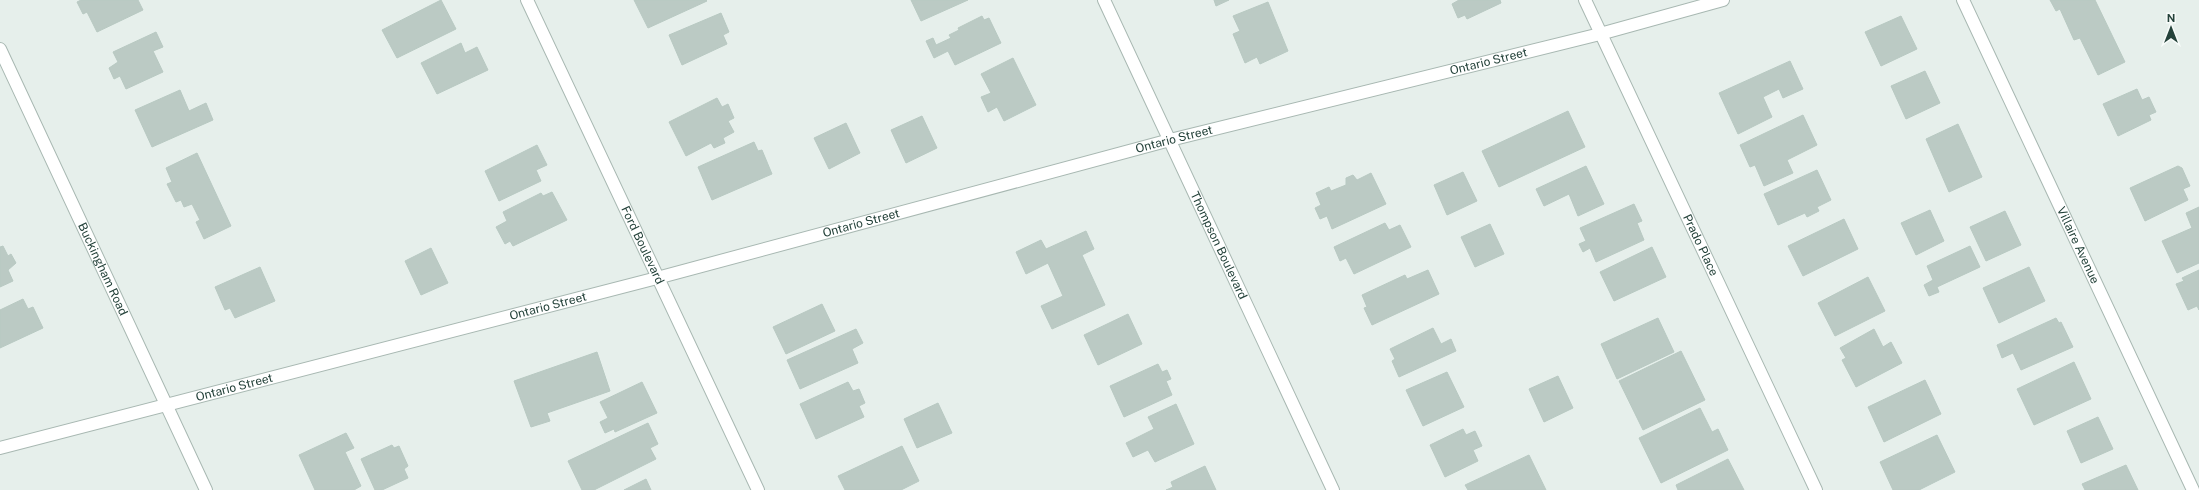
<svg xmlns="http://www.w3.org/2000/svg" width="2199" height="490" font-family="'Public Sans',sans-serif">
<rect width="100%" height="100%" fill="#e6efeb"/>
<g fill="#bbcac4" stroke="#b8c9c2">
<path d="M81,0H138L143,10L97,32L87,12L83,14L77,2Z"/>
<path d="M441,0L456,29L397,58L382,30Z"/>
<path d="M634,0H706L707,1L648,28Z"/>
<path d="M911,0H968L921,21Z"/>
<path d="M1214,0H1229L1216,6Z"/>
<path d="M1459,0H1500L1501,3L1467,19L1465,15L1458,18L1452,4Z"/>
<path d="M2050,0H2095L2125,62L2098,75L2080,38L2074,40L2060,9L2056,11Z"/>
<path d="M1268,2L1288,51L1260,64L1257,57L1245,63L1233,34L1240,31L1233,16Z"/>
<path d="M721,13L729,32L723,35L727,44L682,65L669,35Z"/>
<path d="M982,16L984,20L989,18L1001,43L955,65L948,51L934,58L926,41L933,38L936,45L951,38L949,35L959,30L958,28Z"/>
<path d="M1901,16L1917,49L1881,66L1865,32Z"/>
<path d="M156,32L163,47L153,51L163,72L126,89L120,76L114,79L109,68L118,62L113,52Z"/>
<path d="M461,43L465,53L477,47L488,70L437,94L421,63Z"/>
<path d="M1013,58L1036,105L1004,121L997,107L988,112L981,97L991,93L981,74Z"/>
<path d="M1790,61L1803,89L1783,98L1779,89L1763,97L1772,117L1738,134L1719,93Z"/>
<path d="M1925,71L1940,103L1906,119L1891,86Z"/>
<path d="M2137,89L2142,100L2149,97L2156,112L2149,115L2151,120L2118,136L2103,104Z"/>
<path d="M180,90L189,111L206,103L213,120L152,147L135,110Z"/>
<path d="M717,98L722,107L728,104L734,118L728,121L734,132L723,138L725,143L714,148L711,143L686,156L669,122Z"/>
<path d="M1568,111L1585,147L1499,187L1482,151Z"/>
<path d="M1803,115L1817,145L1787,160L1793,173L1764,186L1755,165L1750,167L1740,145Z"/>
<path d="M922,116L937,148L906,163L891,130Z"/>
<path d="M846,123L860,153L829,169L814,138Z"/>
<path d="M1958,124L1982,177L1949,192L1926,139Z"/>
<path d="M754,142L758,151L762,150L772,174L712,200L698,167Z"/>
<path d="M537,145L547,165L536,170L541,181L499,201L485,171Z"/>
<path d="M197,153L231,226L204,239L196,222L200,220L192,204L184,207L181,200L176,202L167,184L172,182L166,168Z"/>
<path d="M1586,166L1604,204L1578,216L1569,194L1544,206L1536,189Z"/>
<path d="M2178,166L2182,168L2190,186L2183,189L2188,200L2145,221L2130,188Z"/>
<path d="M1817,170L1831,200L1817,207L1819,211L1807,217L1805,213L1778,225L1764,194Z"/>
<path d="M1463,172L1477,201L1447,215L1434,185Z"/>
<path d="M1371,173L1386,204L1332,229L1327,216L1320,219L1315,208L1321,205L1316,193L1329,187L1331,191L1346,185V178L1353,175L1357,180Z"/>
<path d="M552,192L567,220L513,246L510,241L505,244L496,227L507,221L503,212L541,193L543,196Z"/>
<path d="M1634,204L1642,221L1637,223L1644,240L1596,262L1590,248L1583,252L1579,244L1586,241L1580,228Z"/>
<path d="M2199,207V263L2177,273L2162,241L2192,228L2186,213Z"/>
<path d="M1930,210L1944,241L1916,255L1901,223Z"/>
<path d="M2005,211L2021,245L1986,261L1970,227Z"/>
<path d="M1844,219L1858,249L1803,276L1788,246Z"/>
<path d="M1385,223L1389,230L1400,225L1411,247L1354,274L1346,258L1340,261L1334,247Z"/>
<path d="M1490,224L1504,254L1475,267L1461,237Z"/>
<path d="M1086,231L1094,249L1082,255L1105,305L1052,329L1041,306L1063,296L1048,263L1026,274L1016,252L1041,240L1046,249Z"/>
<path d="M3,246L8,256L11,254L16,263L8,270L13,281L0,287V247Z"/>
<path d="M1970,246L1980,267L1937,287L1939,292L1929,296L1924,285L1933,280L1927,266Z"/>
<path d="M1652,247L1666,277L1614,301L1600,272Z"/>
<path d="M431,248L448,283L421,295L405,261Z"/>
<path d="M260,267L275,301L235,318L230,308L225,310L215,287Z"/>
<path d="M2029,267L2045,301L1999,323L1983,288Z"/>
<path d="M1428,270L1439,294L1372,325L1364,308L1367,307L1362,295L1405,275L1407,279Z"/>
<path d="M2199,270V310L2197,306L2188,310L2176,284L2184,281L2182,278Z"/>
<path d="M1868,277L1885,311L1835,336L1818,303Z"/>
<path d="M23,299L28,309L33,307L43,328L0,348V310Z"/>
<path d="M822,304L835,331L786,354L773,327Z"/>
<path d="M1128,314L1142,344L1098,365L1084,335Z"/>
<path d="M1658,318L1674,352L1617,379L1601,344Z"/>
<path d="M2056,318L2059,323L2061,322L2073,347L2021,370L2013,353L2002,358L1997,345Z"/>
<path d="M1433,328L1441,344L1451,339L1456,351L1399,377L1392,361L1395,359L1390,349Z"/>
<path d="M856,329L863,343L852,349L858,363L800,389L787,360Z"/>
<path d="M1874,329L1883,347L1891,342L1902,363L1856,387L1842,360L1846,358L1840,348Z"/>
<path d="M1681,351L1705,400L1643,430L1619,381Z"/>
<path d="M597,352L610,391L547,413L550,421L531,427L514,381Z"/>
<path d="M2074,362L2091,399L2034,425L2017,389Z"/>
<path d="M1158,364L1162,372L1167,370L1171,379L1166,381L1172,395L1124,417L1110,386Z"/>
<path d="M1447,372L1464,407L1423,426L1406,390Z"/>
<path d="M1558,376L1573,408L1544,422L1529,389Z"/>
<path d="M1925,380L1941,414L1884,442L1868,407Z"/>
<path d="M642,382L657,413L615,432L614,429L605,433L600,422L608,418L600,402Z"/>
<path d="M848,382L853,391L859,389L865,403L859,406L864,417L816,439L800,404Z"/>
<path d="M938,403L952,433L917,448L904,419Z"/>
<path d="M1176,404L1194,444L1155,462L1148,450L1133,457L1126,443L1154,429L1148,417Z"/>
<path d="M1700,408L1712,432L1718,429L1728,450L1661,483L1639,438Z"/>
<path d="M2098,417L2113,449L2081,463L2067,431Z"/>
<path d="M648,423L658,444L650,448L656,459L594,490H582L568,461Z"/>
<path d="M1463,429L1466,435L1475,431L1482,446L1473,450L1478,461L1445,477L1430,445Z"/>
<path d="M346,433L354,448L345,452L361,486L354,490H315L299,455Z"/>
<path d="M1937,435L1955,472L1919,490H1893L1880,462Z"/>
<path d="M392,445L394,448L399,446L408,466L404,469L408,478L382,490H375L361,459Z"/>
<path d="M902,446L919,481L901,490H845L838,476Z"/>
<path d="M1529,455L1546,490H1468L1465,485Z"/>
<path d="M1728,459L1744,490H1678L1676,485Z"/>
<path d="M2126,465L2138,490H2085L2082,484Z"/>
<path d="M1205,466L1216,490H1166L1173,487L1171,482Z"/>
<path d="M646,479L651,490H624Z"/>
</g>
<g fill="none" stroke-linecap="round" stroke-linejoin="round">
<defs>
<g id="minor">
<path id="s1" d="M527,0L758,490"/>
<path id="s2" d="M1104,0L1333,490"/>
<path id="s3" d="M1585,0L1816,490"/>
<path id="s4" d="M1963,0L2193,490"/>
<path id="s5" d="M0,49L206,490"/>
<path id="s6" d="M0,448L657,278L1170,140L1600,34L1723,0"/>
</g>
</defs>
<use href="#minor" stroke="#a8b8b2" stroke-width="14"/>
<use href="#minor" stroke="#fff" stroke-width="12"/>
</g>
<g text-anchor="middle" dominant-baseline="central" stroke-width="3" stroke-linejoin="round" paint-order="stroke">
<g font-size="12" fill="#24423a" stroke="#f7fbf9">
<text stroke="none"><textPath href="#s6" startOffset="1538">Ontario Street</textPath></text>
<text stroke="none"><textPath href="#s6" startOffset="1214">Ontario Street</textPath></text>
<text stroke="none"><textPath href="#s6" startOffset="890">Ontario Street</textPath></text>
<text stroke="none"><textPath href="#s1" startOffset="271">Ford Boulevard</textPath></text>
<text stroke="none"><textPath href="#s2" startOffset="271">Thompson Boulevard</textPath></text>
<text stroke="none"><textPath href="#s3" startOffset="271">Prado Place</textPath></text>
<text stroke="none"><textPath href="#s4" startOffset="271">Villaire Avenue</textPath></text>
<text stroke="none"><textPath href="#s5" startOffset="243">Buckingham Road</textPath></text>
<text stroke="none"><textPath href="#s6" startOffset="566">Ontario Street</textPath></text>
<text stroke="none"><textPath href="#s6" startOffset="242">Ontario Street</textPath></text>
</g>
</g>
<g transform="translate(2171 28)" stroke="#f7fbf9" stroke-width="3" paint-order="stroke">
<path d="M0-3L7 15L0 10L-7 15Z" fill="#24423a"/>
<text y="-6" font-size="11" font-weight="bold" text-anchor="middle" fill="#24423a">N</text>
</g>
</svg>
